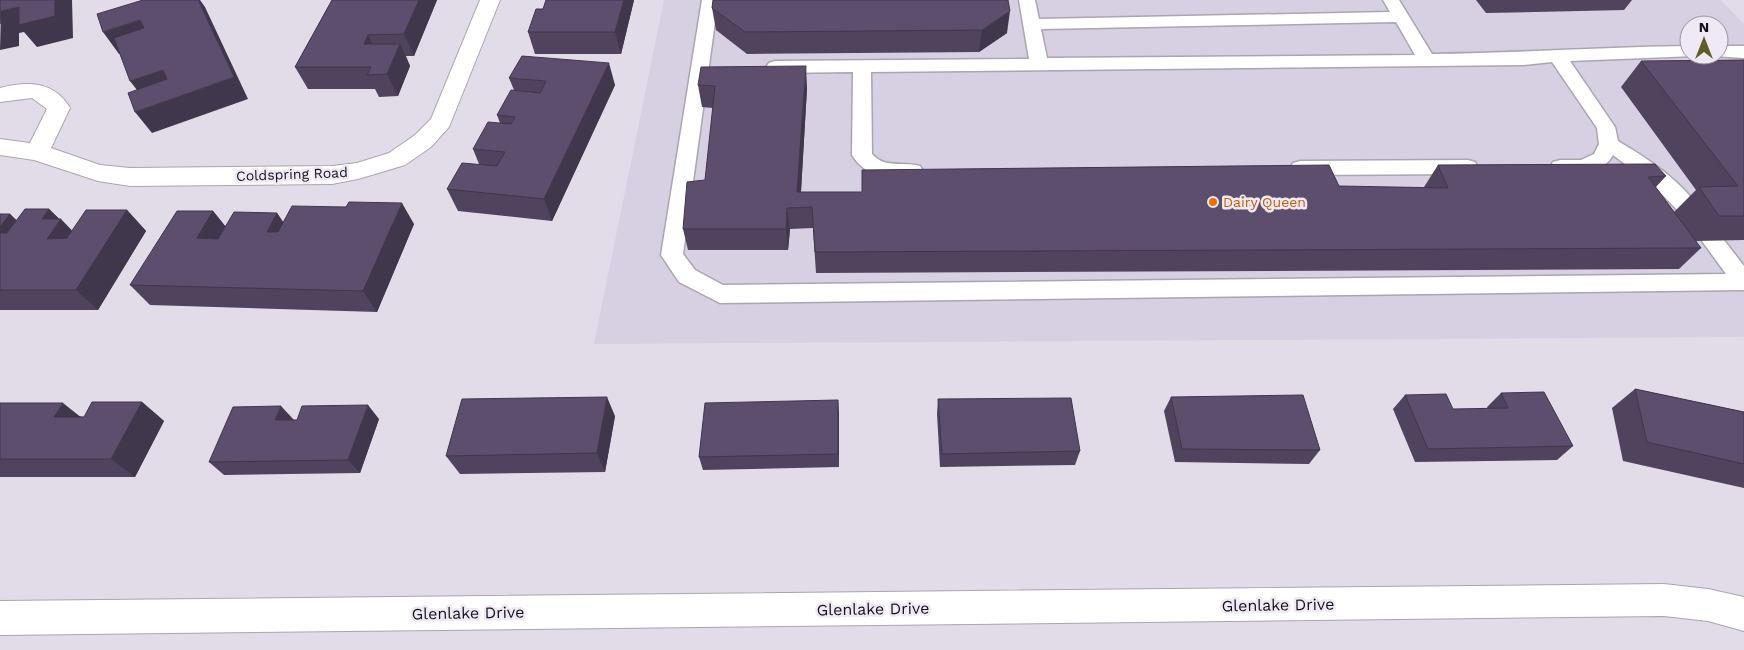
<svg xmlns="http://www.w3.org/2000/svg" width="1744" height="650" font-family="'Work Sans',sans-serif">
<rect width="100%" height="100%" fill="#e1dce8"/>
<path fill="#d7cfe2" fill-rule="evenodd" d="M664,0H1721L1744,24V337L594,344ZM1689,25H1719V55H1689Z"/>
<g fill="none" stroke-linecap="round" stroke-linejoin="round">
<defs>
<g id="lane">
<path d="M702,0H718L683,254L695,270L723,285L1726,274L1702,241L1706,235L1713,233L1720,235L1744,266V290L720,303L679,282L661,255Z"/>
<path d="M1019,0H1035L1039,19L1390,12L1383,0H1399L1432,54C1518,53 1603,47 1689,46V55L1695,56L1570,61L1615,127L1618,141C1648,159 1683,181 1701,212L1698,217L1691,219L1684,217L1655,187L1613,155C1602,175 1573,178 1553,172L1550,167L1553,162L1560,160H1581L1594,154L1599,144L1597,128L1552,62L1523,65L871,72L872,154C885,169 903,161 920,166L923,171L920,176C895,183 866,178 852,155L853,72L775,73L769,71L766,67L769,63L775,61L1029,59ZM1396,22L1415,55L1047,58L1041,29Z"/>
<path d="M1719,46H1744V58L1713,56L1719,55Z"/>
<path d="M1468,160L1475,162L1478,167L1475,172L1468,174L1300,175L1293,173L1290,168L1293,163L1300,161Z"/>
</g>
<g id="street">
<path d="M480,0H500L449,127L431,147L405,165L358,179L332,184L130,186L98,181L34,160L0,155V139L30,143L47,109L32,98L0,102V88C28,81 54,81 70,108L51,148L100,165L130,168L332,166L357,163L389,153L415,135L431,119Z"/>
<path d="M1664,584L1708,589L1744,597V631L1708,621L1664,616L0,635V601Z"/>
</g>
</defs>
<use href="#lane" stroke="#aaa5b0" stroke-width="3"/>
<use href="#street" stroke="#aaa5b0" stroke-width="2"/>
<use href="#lane" fill="#fff" fill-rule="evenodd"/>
<use href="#street" fill="#fff" fill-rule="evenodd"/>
</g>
<g fill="#4f435d">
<path d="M332,0H437L414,56H406L410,66L398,96L379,97L375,89H308L295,67Z"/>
<path d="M634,0L621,54H535L528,32L543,9Z"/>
<path d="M713,0L1007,33L979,52L747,54L716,30L712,8Z"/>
<path d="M1476,0H1632L1624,10L1486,13Z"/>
<path d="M1744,60V240L1696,241L1701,248L1679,269L816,273L813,228L790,229L788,250H688L683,229L705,180L713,108L702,107L698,85L807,88L801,192H862L1339,186L1425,188L1424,187L1438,165L1666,176L1656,187L1674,212L1696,190L1621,87L1641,61Z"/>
<path d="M509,78L615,85L552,221L458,211L447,189L479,164L473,149L500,123L497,115L514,90Z"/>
<path d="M49,209L72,231L127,210L146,231L98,310H0V214H10L16,220Z"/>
<path d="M213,211L225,226L277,213L283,222L414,224L377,312L150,305L130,285Z"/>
<path d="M1635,389L1744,412V488L1623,461L1612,408Z"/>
<path d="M1501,393L1573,446L1557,460L1415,462L1393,409L1405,395L1453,409H1488L1487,407Z"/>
<path d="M1171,397L1320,450L1309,464L1175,462L1164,411Z"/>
<path d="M938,399L1080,451L1075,465L940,467L937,414Z"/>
<path d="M838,400L839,467L703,470L699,457Z"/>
<path d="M142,402L164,421L135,477H0V403L84,417Z"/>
<path d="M615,416L605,472L460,474L446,456Z"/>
<path d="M379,419L360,473L224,475L209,462L294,420Z"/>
</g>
<g fill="#40374c">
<path d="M55,0H72L73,38L37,47L24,32L19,33V46L0,50L1,11L19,7Z"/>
<path d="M198,0H200L205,7L248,99L152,133L135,112L234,77Z"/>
<path d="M419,0H437L414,56L404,34Z"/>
<path d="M624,0H634L621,54L615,32Z"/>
<path d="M1010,11L1007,33L979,52L982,30Z"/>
<path d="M140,20L156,42L119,54L103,32Z"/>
<path d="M368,35L379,57L364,44Z"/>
<path d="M400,44L410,66L398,96L387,74Z"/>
<path d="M609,63L615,85L552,221L544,199Z"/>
<path d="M806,66L807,88L800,207L797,192Z"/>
<path d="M163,70L179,92L147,103L130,81Z"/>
<path d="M402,203L414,224L377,312L363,291Z"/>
<path d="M787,208L790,229L788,250L786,229Z"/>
<path d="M49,209L60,220L61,219L82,241L47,239L42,219Z"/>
<path d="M127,210L146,231L98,310L76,290Z"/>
<path d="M213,211L230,232L214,260L197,238Z"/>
<path d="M277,213L292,235L267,232Z"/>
<path d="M10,214L32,235L0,237V227Z"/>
<path d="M607,397L615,416L605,472L597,453Z"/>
<path d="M838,400L839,414V467L838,454Z"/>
<path d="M142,402L164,421L135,477L111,459Z"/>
<path d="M63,403L87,422L54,417Z"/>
<path d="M368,405L379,419L360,473L348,460Z"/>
<path d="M281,406L294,420H275Z"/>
</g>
<g fill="#5c4e6c" stroke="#40374c">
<path d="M0,0H55V16L19,25V7L1,11L0,24Z"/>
<path d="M143,0H198L234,77L135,112L128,93L167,79L163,70L130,81L114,38L144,28L140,20L103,32L97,14Z"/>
<path d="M332,0H419L404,34L368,35L364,44H400L387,74L367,75L371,67H295Z"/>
<path d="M546,0H624L615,32H528L536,9H543Z"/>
<path d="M713,0H1008L1010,11L982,30L745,32L712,8Z"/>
<path d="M522,56L609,63L544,199L447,189L462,163L497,166L505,152L473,149L488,122L511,124L515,117L497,115L511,90L540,93L546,81L509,78Z"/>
<path d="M1744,60V216H1719L1699,187L1738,186L1641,61Z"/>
<path d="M806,66L797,192H862V170L1329,165L1339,186L1448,188L1438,165L1655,164L1666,176L1648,177L1701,248L815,252L812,207L787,208L786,229H683L687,182L705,180L715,86L698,85L701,67Z"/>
<path d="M349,202L402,203L363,291L130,285L177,211H213L197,238L218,239L234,212L277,213L267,232H278L292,206L346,207Z"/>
<path d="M25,209H49L42,219H61L47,239L67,238L86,210H127L76,290H0V233H7Z"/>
<path d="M0,214H10L0,227Z"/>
<path d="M1635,389L1744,412V464L1647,442Z"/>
<path d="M1544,392L1573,446L1428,449L1405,395L1446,394L1453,409L1508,408L1501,393Z"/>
<path d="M1303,395L1320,450L1182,449L1171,397Z"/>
<path d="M607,397L597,453L446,456L462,399Z"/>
<path d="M1071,398L1080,451L942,454L938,399Z"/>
<path d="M838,400V454L699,457L705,403Z"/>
<path d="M92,402H142L111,459H0V403H63L54,417H84Z"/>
<path d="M368,405L348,460L209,462L233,407L281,406L275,420H297L302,406Z"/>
</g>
<circle fill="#e8710a" stroke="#efe9f5" stroke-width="2" cx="1213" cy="202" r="5"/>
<g text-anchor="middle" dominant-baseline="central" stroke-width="5" stroke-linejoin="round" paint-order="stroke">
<g font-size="14" fill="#131115" stroke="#efe9f5">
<text transform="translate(292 174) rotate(-2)">Coldspring Road</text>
</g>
<g font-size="14" fill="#c56008" stroke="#efe9f5" text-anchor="start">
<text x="1223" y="202">Dairy Queen</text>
</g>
<g font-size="16" fill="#131115" stroke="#efe9f5">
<text transform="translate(1278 605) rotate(-1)">Glenlake Drive</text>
<text transform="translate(873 609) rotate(-1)">Glenlake Drive</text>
<text transform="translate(468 613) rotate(-1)">Glenlake Drive</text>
</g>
</g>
<g transform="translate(1704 40)"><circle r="24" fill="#efe9f5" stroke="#97939b"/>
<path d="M0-4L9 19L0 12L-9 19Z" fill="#5e5d2a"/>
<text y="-8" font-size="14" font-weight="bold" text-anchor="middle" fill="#131115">N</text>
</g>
</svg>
